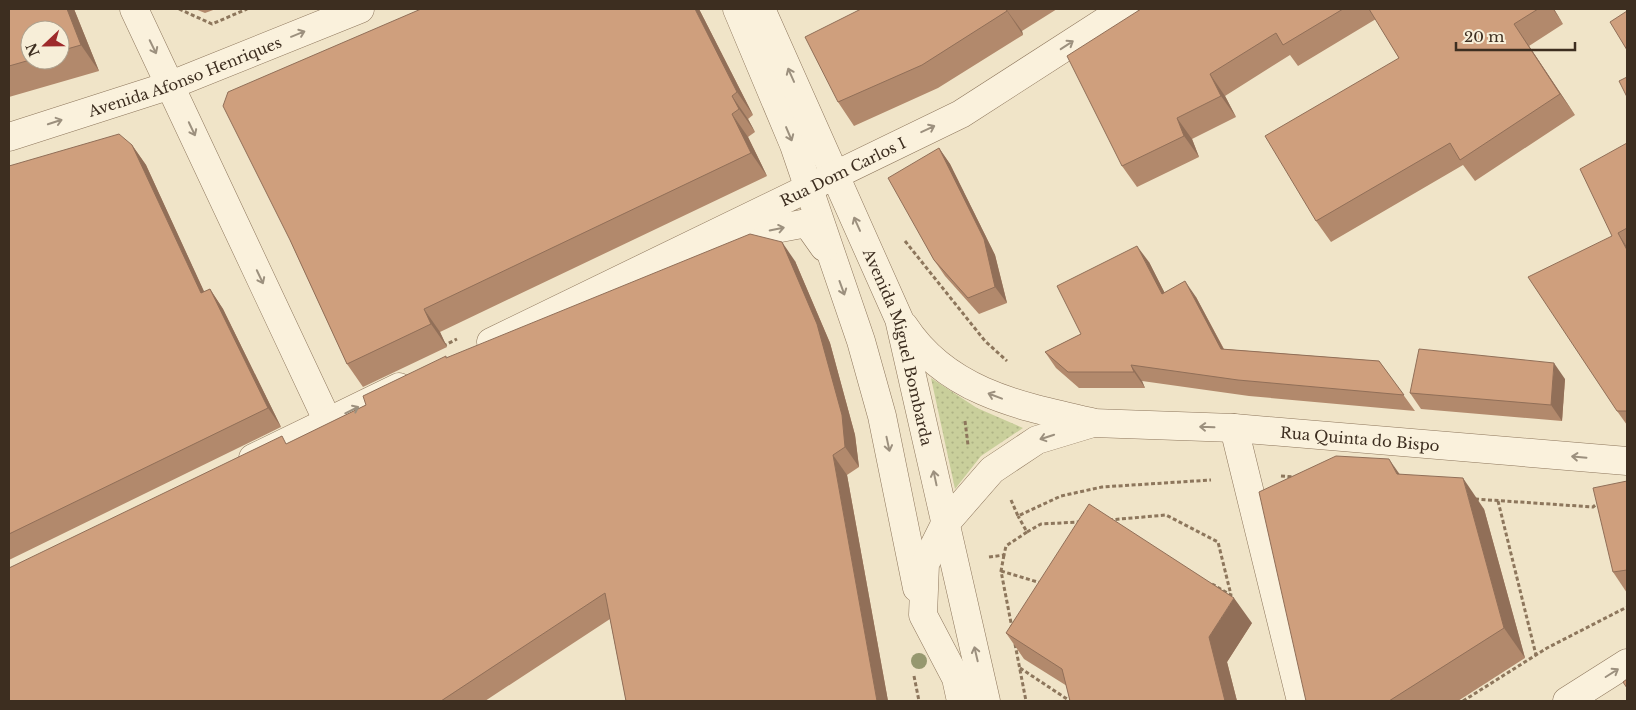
<svg xmlns="http://www.w3.org/2000/svg" width="1636" height="710" font-family="'Libre Baskerville',serif">
<defs>
<pattern id="grass-dots" width="8" height="8" patternUnits="userSpaceOnUse" patternTransform="scale(1.25)"><rect width="8" height="8" fill="#c9cf9b"/><path d="M2 2h.1M6 6h.1" fill="none" stroke="#aeb285" stroke-width="1.8" stroke-linecap="round"/></pattern>
</defs>
<rect width="100%" height="100%" fill="#f0e4c8"/>
<path fill="url(#grass-dots)" d="M931,378L977,408L1023,428L981,456L955,489Z"/>
<g fill="none" stroke-linecap="round" stroke-linejoin="round">
<defs>
<g id="minor">
<path d="M134,9L328,422"/>
<path d="M1234,428L1301,701"/>
</g>
<g id="tertiary">
<path d="M737,9L794,145L861,341L882,416L917,588"/>
<path id="s1" d="M761,9L899,319L986,701"/>
<path id="s2" d="M9,137L171,85L360,9"/>
<path d="M722,244L749,234L807,223L824,247"/>
<path d="M904,326C947,392 1020,406 1091,422"/>
<path id="s3" d="M491,342L961,114L1124,9"/>
<path d="M253,458L399,387"/>
<path id="s4" d="M961,701L956,678L923,615L925,564L945,524L992,470L1037,440L1093,423L1234,428L1627,461"/>
<path d="M1567,701L1627,663"/>
</g>
</defs>
<use href="#minor" stroke="#8d765c" stroke-width="29"/>
<use href="#tertiary" stroke="#8d765c" stroke-width="29"/>
<g stroke="#8d765c" stroke-width="3" stroke-dasharray="4 2.5" stroke-linecap="butt">
<path d="M179,9L212,24L247,9"/>
<path d="M905,241L985,341L1007,361"/>
<path d="M443,346L457,339"/>
<path d="M965,421L968,445"/>
<path d="M1281,476L1294,477"/>
<path d="M1475,499L1593,507L1599,502"/>
<path d="M1011,500L1018,516L1061,496L1102,487L1211,480"/>
<path d="M1498,501L1536,655"/>
<path d="M1109,520L1166,515L1218,542L1231,595L1212,584"/>
<path d="M1027,532L1041,524L1079,522"/>
<path d="M1004,555L1001,571L1012,628"/>
<path d="M989,557L1004,555L1006,546L1027,532L1018,516"/>
<path d="M1001,571L1041,583"/>
<path d="M1015,644L1026,701"/>
<path d="M1020,668L1070,701"/>
<path d="M914,676L919,701"/>
<path d="M1463,701L1547,648L1627,607"/>
</g>
<use href="#minor" stroke="#faf1dc" stroke-width="28"/>
<use href="#tertiary" stroke="#faf1dc" stroke-width="28"/>
</g>
<circle fill="#96986f" cx="919" cy="661" r="8"/>
<g fill="#b2896c" fill-rule="evenodd">
<path d="M9,9H74L99,71L9,97ZM60,30V60H30Z"/>
<path d="M195,9H216L205,13Z"/>
<path d="M699,9L753,115L748,119L755,132L748,137L767,176L440,332L447,347L363,387L347,364L290,240Z"/>
<path d="M861,9H1057L1022,31L1023,35L938,88L854,126L838,102Z"/>
<path d="M1141,9H1554L1563,24L1529,46L1575,115L1475,181L1463,165L1331,242L1316,221L1399,58L1376,19L1298,66L1290,55L1225,96L1236,117L1192,139L1199,157L1137,187L1122,166Z"/>
<path d="M1627,143V425L1617,411L1612,236Z"/>
<path d="M132,145L146,165L204,292L210,289L223,309L281,427L9,560V166Z"/>
<path d="M939,148L950,164L995,255L1007,303L979,314L945,276L934,260Z"/>
<path d="M795,261L830,343L855,435L859,467L847,475L888,701H624H626L610,619L485,701H9L287,444L366,405L447,358Z"/>
<path d="M1149,262L1164,292L1196,297L1224,349L1379,361L1415,411L1249,396L1142,381L1145,388H1079L1056,368L1045,352L1081,334Z"/>
<path d="M1565,379L1562,421L1421,409L1410,393Z"/>
<path d="M1400,474L1484,509L1525,658L1458,701H1306Z"/>
<path d="M1627,481V593L1613,572Z"/>
<path d="M1252,623L1227,662L1237,701H1070L1067,686L1024,659L1006,633Z"/>
</g>
<g fill="#916f58">
<path d="M67,9H74L99,71L81,45Z"/>
<path d="M695,9H699L753,115L737,92Z"/>
<path d="M1006,9L1022,31L1023,35L1007,11Z"/>
<path d="M1553,9H1554L1563,24Z"/>
<path d="M1514,24L1529,46L1575,115L1560,94Z"/>
<path d="M1210,74L1225,96L1236,117L1221,96Z"/>
<path d="M732,96L748,119L755,132L739,109Z"/>
<path d="M732,114L748,137L767,176L751,153Z"/>
<path d="M1177,118L1192,139L1199,157L1184,136Z"/>
<path d="M132,145L146,165L214,313L201,293Z"/>
<path d="M939,148L950,164L995,255L1007,303L995,287Z"/>
<path d="M1618,233L1627,247V250Z"/>
<path d="M782,242L795,261L830,343L855,435L859,467L845,447Z"/>
<path d="M1137,246L1149,262L1173,309L1162,294Z"/>
<path d="M1185,281L1196,297L1232,365L1221,349Z"/>
<path d="M210,289L223,309L281,427L268,408Z"/>
<path d="M424,309L440,332L447,347L431,324Z"/>
<path d="M1554,363L1565,379L1562,421L1551,405Z"/>
<path d="M1131,365L1142,381L1145,388L1134,372Z"/>
<path d="M833,455L847,475L888,701H877Z"/>
<path d="M1389,459L1410,489L1397,474Z"/>
<path d="M1463,478L1484,509L1525,658L1504,628Z"/>
<path d="M1234,598L1252,623L1227,662L1237,701H1225L1209,637Z"/>
</g>
<g fill="#cf9f7d" stroke="#916f58">
<path d="M9,9H67L81,45L60,51V30H30V60L9,66Z"/>
<path d="M421,9H695L737,92L732,96L739,109L732,114L751,153L424,309L431,324L347,364L290,240L223,106L228,92Z"/>
<path d="M861,9H1006L1007,11L922,65L838,102L805,37Z"/>
<path d="M1141,9H1343L1283,45L1276,33L1210,74L1221,96L1177,118L1184,136L1122,166L1067,56Z"/>
<path d="M1369,9H1538L1514,24L1560,94L1460,160L1450,143L1316,221L1265,136L1399,58Z"/>
<path d="M1627,11V50L1610,22Z"/>
<path d="M1627,77V97L1619,81Z"/>
<path d="M119,134L132,145L201,293L210,289L268,408L9,534V166Z"/>
<path d="M1627,143V228L1618,233L1627,250V411H1617L1528,277L1612,236L1580,169Z"/>
<path d="M939,148L984,239L995,287L968,298L934,260L888,178Z"/>
<path d="M750,234L782,242L817,324L842,415L845,447L833,455L877,701H624H626L605,593L441,701H9V568L282,436L286,444L366,405L363,396L446,356V358Z"/>
<path d="M1137,246L1162,294L1185,281L1221,349L1379,361L1404,395L1238,380L1131,365L1134,372H1068L1045,352L1081,334L1057,286Z"/>
<path d="M1419,349L1554,363L1551,405L1410,393Z"/>
<path d="M1336,456L1389,459L1397,474L1463,478L1504,628L1389,701H1306L1259,492Z"/>
<path d="M1627,481V570L1613,572L1593,488Z"/>
<path d="M1089,504L1234,598L1209,637L1225,701H1070L1062,669L1006,633Z"/>
<path d="M1627,679V688L1623,682Z"/>
</g>
<defs><path id="oneway-shaft" d="M-6 0H5M1.5-3L5.5 0L1.5 3" fill="none" stroke-width="1.6" stroke-linecap="round" stroke-linejoin="round" transform="scale(1.25)"/></defs>
<g stroke="#9c907e">
<use href="#oneway-shaft" transform="translate(298 34) rotate(-22)"/>
<use href="#oneway-shaft" transform="translate(1067 45) rotate(-33)"/>
<use href="#oneway-shaft" transform="translate(153 47) rotate(64)"/>
<use href="#oneway-shaft" transform="translate(791 75) rotate(-114)"/>
<use href="#oneway-shaft" transform="translate(55 122) rotate(-18)"/>
<use href="#oneway-shaft" transform="translate(192 129) rotate(65)"/>
<use href="#oneway-shaft" transform="translate(928 129) rotate(-25)"/>
<use href="#oneway-shaft" transform="translate(789 134) rotate(67)"/>
<use href="#oneway-shaft" transform="translate(857 224) rotate(-114)"/>
<use href="#oneway-shaft" transform="translate(777 229) rotate(-11)"/>
<use href="#oneway-shaft" transform="translate(260 277) rotate(65)"/>
<use href="#oneway-shaft" transform="translate(842 288) rotate(70)"/>
<use href="#oneway-shaft" transform="translate(995 396) rotate(-159)"/>
<use href="#oneway-shaft" transform="translate(352 410) rotate(-26)"/>
<use href="#oneway-shaft" transform="translate(1207 427) rotate(-178)"/>
<use href="#oneway-shaft" transform="translate(1047 437) rotate(162)"/>
<use href="#oneway-shaft" transform="translate(888 444) rotate(78)"/>
<use href="#oneway-shaft" transform="translate(1579 457) rotate(-175)"/>
<use href="#oneway-shaft" transform="translate(935 478) rotate(-102)"/>
<use href="#oneway-shaft" transform="translate(976 654) rotate(-103)"/>
<use href="#oneway-shaft" transform="translate(1612 673) rotate(-32)"/>
</g>
<g text-anchor="middle" dominant-baseline="central" stroke-width="4.5" stroke-linejoin="round" paint-order="stroke">
<g font-size="15" fill="#3d2e20" stroke="#f7eed8">
<text stroke="none"><textPath href="#s2" startOffset="186">Avenida Afonso Henriques</textPath></text>
<text stroke="none"><textPath href="#s3" startOffset="391">Rua Dom Carlos I</textPath></text>
<text stroke="none"><textPath href="#s1" startOffset="366">Avenida Miguel Bombarda</textPath></text>
<text stroke="none"><textPath href="#s4" startOffset="642">Rua Quinta do Bispo</textPath></text>
</g>
</g>
<rect width="1636" height="710" fill="none" stroke="#3d2e20" stroke-width="20"/>
<g transform="translate(45 45) rotate(248)"><circle r="24" fill="#f7eed8" stroke="#ada18e"/>
<path d="M0-4L9 19L0 12L-9 19Z" fill="#9e2a2b"/>
<text y="-8" font-size="14" font-weight="bold" text-anchor="middle" fill="#3d2e20">N</text>
</g>
<path d="M1456 42v8h119v-8" fill="none" stroke="#3d2e20" stroke-width="2.5"/>
<text x="1464" y="42" font-size="15" fill="#3d2e20" stroke="#f7eed8" stroke-width="4" paint-order="stroke">20 m</text>
</svg>
